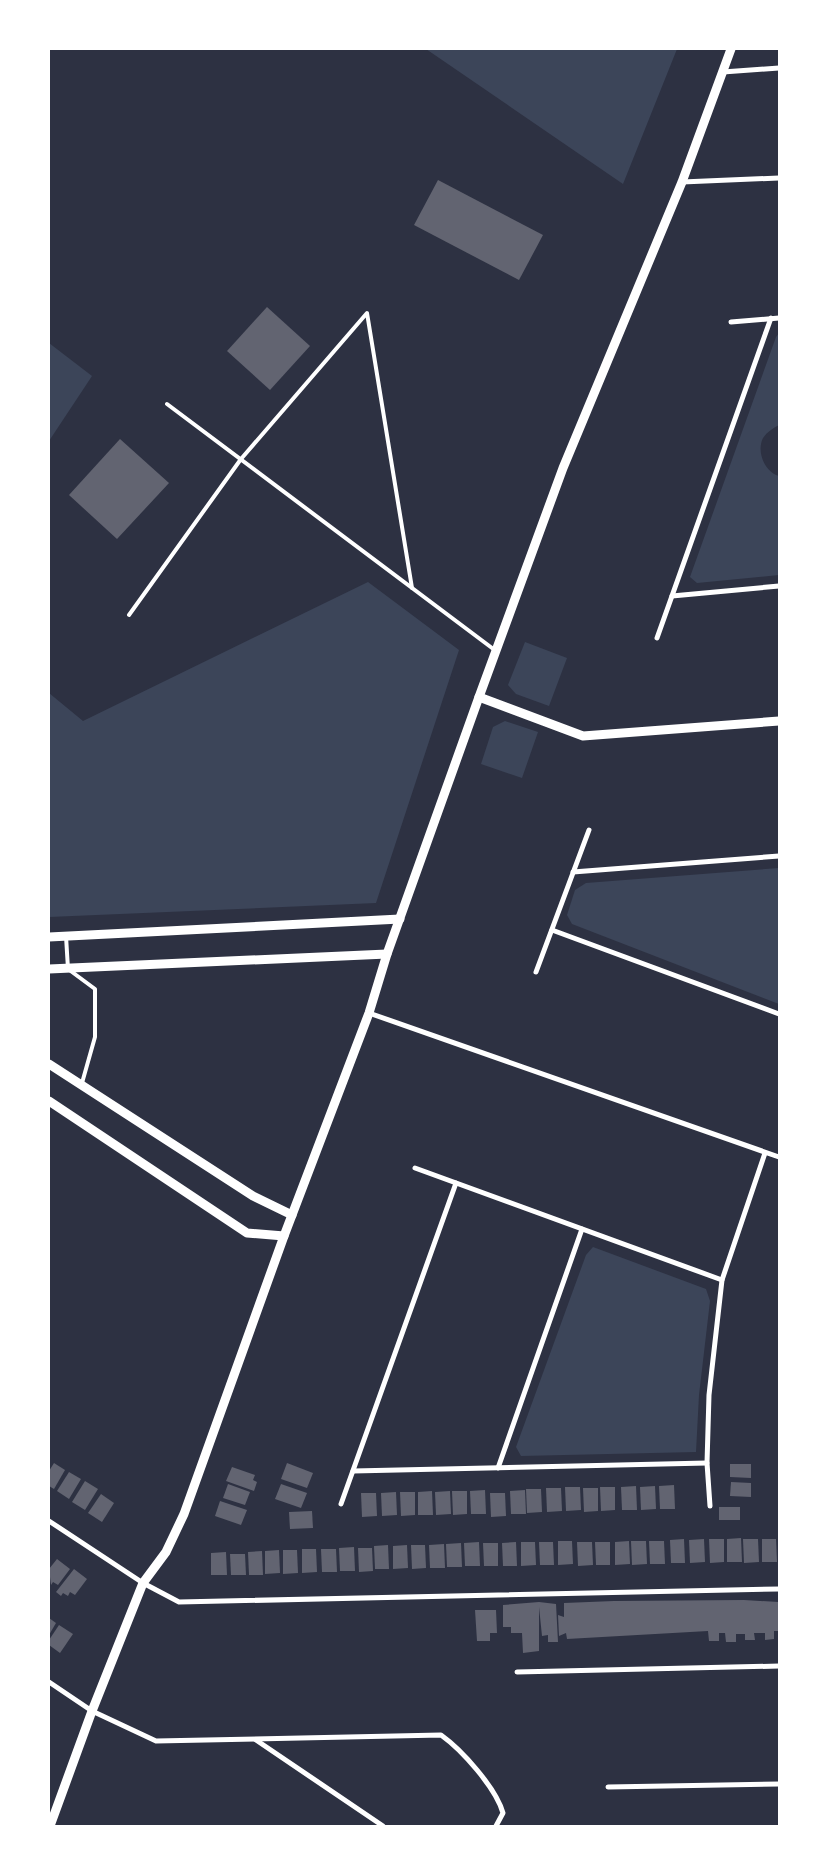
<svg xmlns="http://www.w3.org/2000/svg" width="828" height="1875" font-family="'Fira Sans Condensed',sans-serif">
<rect width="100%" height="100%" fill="#2d3142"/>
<g fill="#3c4559">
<path d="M426,49H677L623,184Z"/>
<path d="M779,333V425C773,428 767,432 763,438C756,452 765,472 779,476V575L697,583L690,577L776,337Z"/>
<path d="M49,343L92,376L49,441Z"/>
<path d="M368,582L459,650L376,903L49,917V693L83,721Z"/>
<path d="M525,642L567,658L549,706L516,694L508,685Z"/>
<path d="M505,721L538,732L522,778L481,764L493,727Z"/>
<path d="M779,868V1004L572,924L567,915L575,890L586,883Z"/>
<path d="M593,1247L706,1289L710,1301L699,1395L696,1452L521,1456L516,1447L586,1255Z"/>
</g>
<g fill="#626471">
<path d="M438,180L543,235L519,280L414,225Z"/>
<path d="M267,307L310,346L270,390L227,351Z"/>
<path d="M120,439L169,483L117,539L69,495Z"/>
<path d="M54,1463L65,1470L54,1489L49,1486V1471Z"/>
<path d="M287,1463L313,1473L307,1488L281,1479Z"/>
<path d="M730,1464H751V1478L730,1477Z"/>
<path d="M232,1467L255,1475L253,1480L257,1482L254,1491L226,1481Z"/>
<path d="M69,1472L81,1479L69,1499L57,1491Z"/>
<path d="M85,1481L98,1489L85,1510L72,1502Z"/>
<path d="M731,1482L751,1483V1497L730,1496Z"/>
<path d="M228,1484L250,1492L245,1505L223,1498Z"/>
<path d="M281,1484L307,1493L301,1508L275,1499Z"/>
<path d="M674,1485L675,1509H660L659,1486Z"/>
<path d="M636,1486L637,1510H622L621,1487Z"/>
<path d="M655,1486L656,1509L641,1510L640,1487Z"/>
<path d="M565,1487H580L581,1510L566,1511Z"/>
<path d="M600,1487H615V1510L601,1511Z"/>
<path d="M546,1488H561L562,1511L547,1512Z"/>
<path d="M583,1488H598V1511L584,1512Z"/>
<path d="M526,1489H541L542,1512L527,1513Z"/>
<path d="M485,1490L486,1514H471L470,1491Z"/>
<path d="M525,1490L526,1514H511L510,1491Z"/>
<path d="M432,1491L433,1515H418V1492Z"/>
<path d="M450,1491L451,1514L436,1515L435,1492Z"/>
<path d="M452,1491H467V1514L453,1515Z"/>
<path d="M396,1492L397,1515L382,1516L381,1493Z"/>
<path d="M400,1492H415V1515L401,1516Z"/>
<path d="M361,1493H376L377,1516L362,1517Z"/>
<path d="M490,1493H505L506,1516L491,1517Z"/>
<path d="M101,1494L114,1503L102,1522L88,1513Z"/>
<path d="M220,1501L247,1510L241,1525L215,1516Z"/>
<rect x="719" y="1507" width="21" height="13"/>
<path d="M312,1511L313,1528L290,1529L289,1512Z"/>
<path d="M741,1538L742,1562H727V1539Z"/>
<path d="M684,1539L685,1563H671L670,1540Z"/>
<path d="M704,1539L705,1562L690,1563L689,1540Z"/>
<path d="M709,1539H724V1562L710,1563Z"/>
<path d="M743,1539H758L759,1562L744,1563Z"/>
<path d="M762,1539H776L777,1562H762Z"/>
<path d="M558,1541H572L573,1564L558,1565Z"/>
<path d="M629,1541L630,1564L615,1565V1542Z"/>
<path d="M631,1541H646L647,1564L632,1565Z"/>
<path d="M649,1541H664L665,1564H650Z"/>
<path d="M479,1542L480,1566H465L464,1543Z"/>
<path d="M516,1542L517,1566H503L502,1543Z"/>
<path d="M521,1542H535L536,1565L521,1566Z"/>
<path d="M539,1542H553L554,1565H540Z"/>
<path d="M577,1542H592L593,1565L578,1566Z"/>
<path d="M595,1542H610V1565H596Z"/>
<path d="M461,1543L462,1567H447L446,1544Z"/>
<path d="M483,1543H498V1566H484Z"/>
<path d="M444,1544L445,1568H430L429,1545Z"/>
<path d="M388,1545L389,1569H375L374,1546Z"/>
<path d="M407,1545L408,1568L393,1569V1546Z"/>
<path d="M411,1545H425L426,1568L412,1569Z"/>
<path d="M354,1547L355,1571H340L339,1548Z"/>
<path d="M358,1548H372L373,1571L359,1572Z"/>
<path d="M302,1549H316L317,1572L302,1573Z"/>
<path d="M321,1549H336L337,1572H322Z"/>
<path d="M279,1550L280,1573L265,1574V1551Z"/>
<path d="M283,1550H297L298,1573L283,1574Z"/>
<path d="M262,1551L263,1575H249L248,1552Z"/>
<path d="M226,1552L227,1575H211V1553Z"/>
<path d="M230,1554H245L246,1575H231Z"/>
<path d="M57,1559L70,1569L58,1585L53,1582L51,1585L49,1569Z"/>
<path d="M74,1569L87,1579L75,1595L70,1592L68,1596L63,1593L61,1596L56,1592Z"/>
<path d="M744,1600L779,1602V1631H774V1639L765,1640V1633H754L755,1640H745V1634H736V1642H726L725,1633H719V1641H709L708,1631L567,1639L566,1633L559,1636L558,1615L564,1617V1603L614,1601Z"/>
<path d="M539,1602L556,1604L558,1642H548V1635L542,1636L539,1607V1651L523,1653L522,1633H511V1627H503V1605Z"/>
<path d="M475,1610H496L497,1633H490V1641H477Z"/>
<path d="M49,1618L56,1623L49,1635Z"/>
<path d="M59,1625L73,1634L60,1653L49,1645V1640Z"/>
</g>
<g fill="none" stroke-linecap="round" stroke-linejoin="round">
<g stroke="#fff" stroke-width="4">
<path d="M167,404L496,651"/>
<path d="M129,615L241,459L367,313L412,588"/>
<path d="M66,936L68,969L95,989V1037L82,1083"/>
</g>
<g stroke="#fff" stroke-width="5">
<path d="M723,72L779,68"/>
<path d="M682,182L779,178"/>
<path d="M731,322L779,318"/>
<path d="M672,596L779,586"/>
<path d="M657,638L771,318"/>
<path d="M573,872L779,856"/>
<path d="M552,930L779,1014"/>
<path d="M536,972L589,830"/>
<path d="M369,1013L779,1157"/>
<path d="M415,1168L722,1280"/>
<path d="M498,1468L582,1229"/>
<path d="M353,1471L707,1463"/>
<path d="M341,1504L456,1183"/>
<path d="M710,1506L707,1463L709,1395L722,1280L765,1153"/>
<path d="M49,1521L143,1583L179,1602L779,1589"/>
<path d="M517,1672L779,1666"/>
<path d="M49,1682L92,1711L156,1741L441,1735C462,1750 496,1788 503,1813L496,1826"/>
<path d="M256,1740L383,1826"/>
<path d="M608,1787L779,1784"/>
</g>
<g stroke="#fff" stroke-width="9">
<path d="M479,697L583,736L779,721"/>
<path d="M49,937L400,919"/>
<path d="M49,969L387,954"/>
<path d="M49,1064L253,1196L292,1215"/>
<path d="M49,1101L247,1233L284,1236"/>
<path d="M50,1826L92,1711L143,1583L166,1552L184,1514L284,1236L369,1013L387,954L479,697L563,468L682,182L731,49"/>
</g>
</g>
<rect width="828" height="1875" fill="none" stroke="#ffffff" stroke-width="100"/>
</svg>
